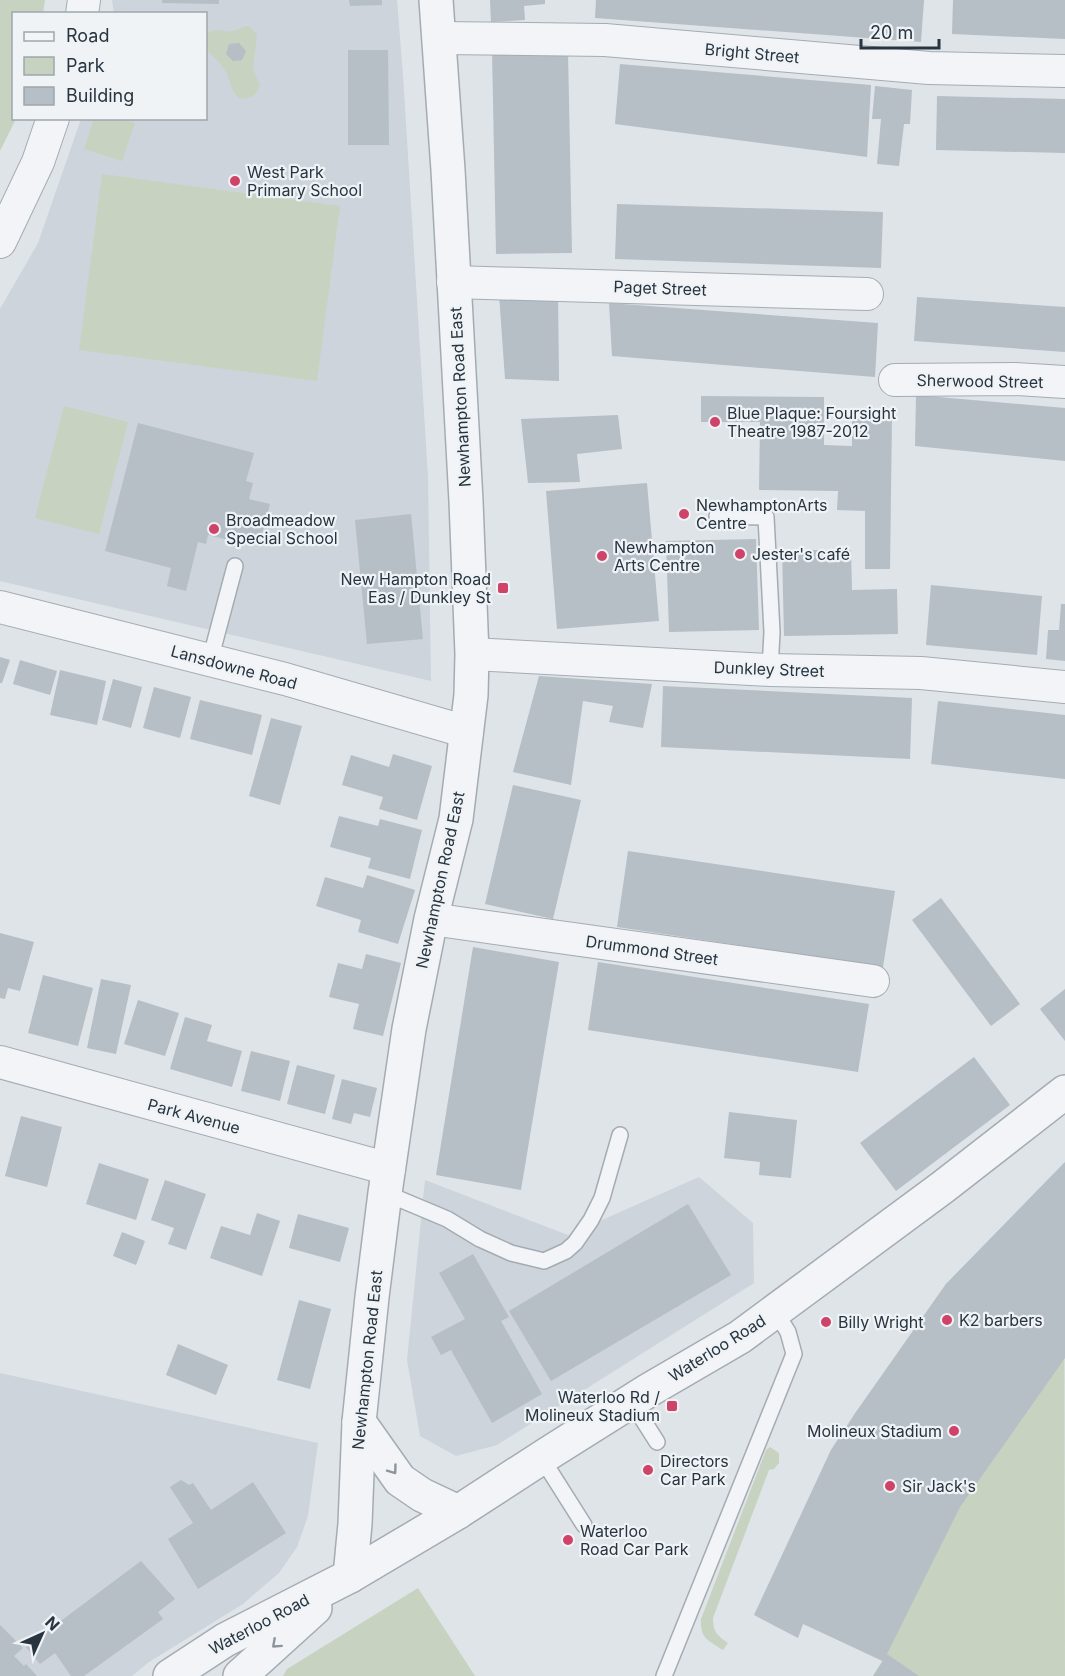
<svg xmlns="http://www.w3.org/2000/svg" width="1065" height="1676" font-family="Inter,sans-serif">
<rect width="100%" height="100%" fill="#dfe4e9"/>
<g fill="#cdd4db">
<path d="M112,0H397L403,75L428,477L431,681L0,581V309L38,243L81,119L206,118V14L114,13Z"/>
<path d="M699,1177L753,1223L754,1283L497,1445L456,1456L420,1436L407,1360L425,1180L568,1235Z"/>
<path d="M0,1373L318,1443L308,1516L297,1547L279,1573L243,1604L149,1662L132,1676H0Z"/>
</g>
<g fill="#c7d3c0">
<path d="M0,0H45L43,13L14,14V118L16,119L0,151Z"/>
<path d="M246,26L251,28L257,35L253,68L260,85C258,91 254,97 248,98C234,102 232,86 228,77C227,73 224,69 221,65C218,60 207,52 206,48C204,43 205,35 210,32C217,27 226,33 233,31C238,30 241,27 246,26Z"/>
<path d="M94,119H122L135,123L122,161L84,149Z"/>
<path d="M102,174L340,206L317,381L79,350Z"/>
<path d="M64,406L128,422L99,534L35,518Z"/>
<path d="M1064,1163L1065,1676H873L882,1661L761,1603L831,1450L856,1412L946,1284Z"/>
<path d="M770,1447L779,1453V1463L774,1469L769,1470L713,1618C713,1632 717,1635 728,1643L723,1650C708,1640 700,1639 701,1619L766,1450Z"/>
<path d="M418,1588L475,1676H283L287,1669Z"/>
</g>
<g fill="#b6bec6">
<path d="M162,0H219V4L162,3Z"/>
<path d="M349,0H382V5L350,6Z"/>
<path d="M490,0H545V4L524,6L525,20L491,22Z"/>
<path d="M596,0H924L921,42L595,18Z"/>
<path d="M953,0H1065V39L952,34Z"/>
<path d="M239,43L246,51L242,60L233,61L226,54L229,44Z"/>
<path d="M348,50H388L389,145H348Z"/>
<path d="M568,51L572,253L496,254L492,52Z"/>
<path d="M620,64L871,85L867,157L615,124Z"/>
<path d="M875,86L912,90L910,124H904L899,166L877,164L881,119H872Z"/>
<path d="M937,96L1065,99V153L936,150Z"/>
<path d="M617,204L883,212L881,268L615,259Z"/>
<path d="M558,293L559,381L505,379L499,294Z"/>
<path d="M917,297L1065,307V352L914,341Z"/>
<path d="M609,303L878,323L875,377L612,356Z"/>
<path d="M916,395L1065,408V461L915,446Z"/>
<path d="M701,396L824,397V445L852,446V417H892L890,569H865V511L837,510L838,491L759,490L760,422H701Z"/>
<path d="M618,415L622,449L577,454L580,482L528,483L521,419Z"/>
<path d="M138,423L254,453L246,481L253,483L249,499L270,504L261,538L249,535L246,544L208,535L206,544L198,542L186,591L167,586L171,568L105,551Z"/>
<path d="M647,483L659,621L557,629L546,491Z"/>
<path d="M411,514L423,639L367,644L355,520Z"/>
<path d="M756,539L759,630L669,632L666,541Z"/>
<path d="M782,550H851L852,590L897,589L898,634L784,636Z"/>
<path d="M931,585L1042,596L1037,655L926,645Z"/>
<path d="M1061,604H1065V661L1046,659L1048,630H1059Z"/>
<path d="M0,657L10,660L2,683H0Z"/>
<path d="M20,660L57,671L50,695L13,684Z"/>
<path d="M60,670L106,681L97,725L50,715Z"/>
<path d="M539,676L652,684L643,728L609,722L613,706L583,701L571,785L513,772Z"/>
<path d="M113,679L142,687L131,728L102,720Z"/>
<path d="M663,686L912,698L910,759L661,747Z"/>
<path d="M154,687L191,697L180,738L143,728Z"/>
<path d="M200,700L262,715L252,755L190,739Z"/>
<path d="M938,701L1065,715V779L931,764Z"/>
<path d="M271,718L302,726L280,805L249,796Z"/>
<path d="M393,754L432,766L417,820L379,809L383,797L342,785L351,755L389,767Z"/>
<path d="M513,785L581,800L553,919L485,904Z"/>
<path d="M339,816L378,826L380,819L422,830L410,879L368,868L371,858L330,847Z"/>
<path d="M628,851L895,891L883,967L617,927Z"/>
<path d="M367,875L415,890L398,944L358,932L361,920L316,906L325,877L363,888Z"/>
<path d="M941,898L1020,1004L991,1026L912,920Z"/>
<path d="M0,933L34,942L20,991L8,988L5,999L0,998Z"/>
<path d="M473,947L559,962L521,1190L436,1175Z"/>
<path d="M366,954L401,963L383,1036L353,1029L359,1004L329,997L338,963L362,969Z"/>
<path d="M598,962L869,1004L858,1072L588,1030Z"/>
<path d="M43,975L93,988L78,1046L28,1033Z"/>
<path d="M101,979L131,985L116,1054L87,1048Z"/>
<path d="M1065,989V1041L1040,1009Z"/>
<path d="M138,1000L179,1013L165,1056L124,1044Z"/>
<path d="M185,1017L212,1025L207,1041L242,1051L232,1087L170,1069Z"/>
<path d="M251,1051L290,1061L280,1101L241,1091Z"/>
<path d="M974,1057L1010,1105L896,1191L860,1143Z"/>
<path d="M297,1065L335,1075L325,1114L287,1104Z"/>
<path d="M342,1079L377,1088L370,1117L354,1113L351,1124L332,1119Z"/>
<path d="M729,1112L797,1120L791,1178L759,1175L760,1162L724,1158Z"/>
<path d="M21,1116L62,1127L47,1187L5,1176Z"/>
<path d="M1065,1162V1358L960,1507L887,1654L919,1676H873L883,1661L803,1624L798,1638L754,1615L831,1450L856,1412L946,1284Z"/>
<path d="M99,1163L149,1179L136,1220L86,1204Z"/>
<path d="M165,1180L206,1194L186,1250L168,1244L174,1228L151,1220Z"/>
<path d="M688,1204L731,1275L551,1381L509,1311Z"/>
<path d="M257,1213L280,1221L262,1276L210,1258L221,1226L250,1235Z"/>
<path d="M298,1214L349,1228L340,1262L289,1248Z"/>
<path d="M122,1232L145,1241L136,1265L113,1256Z"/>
<path d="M473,1254L509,1317L501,1321L542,1394L492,1423L451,1350L441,1355L431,1337L465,1319L439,1273Z"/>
<path d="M299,1300L331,1309L310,1389L277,1380Z"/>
<path d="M178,1344L228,1365L216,1395L166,1375Z"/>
<path d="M181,1480L189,1485L193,1483L211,1510L253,1482L286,1533L198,1589L168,1539L193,1523L170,1487Z"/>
<path d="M141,1561L175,1599L158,1612L163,1619L84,1676H71L55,1653L40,1664L26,1647Z"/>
<path d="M0,1625L23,1648L14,1656L24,1666L26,1664L37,1676H0Z"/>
</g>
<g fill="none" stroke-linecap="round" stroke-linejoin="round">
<defs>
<g id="service">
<path d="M717,516L766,517L772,632L770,670"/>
<path d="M210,660L235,566"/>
<path d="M385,1193L447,1219L480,1239L511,1253L544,1261L566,1251L575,1243L591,1220L602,1198L620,1135"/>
<path d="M631,1401L657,1442"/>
<path d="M541,1457L584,1525"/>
<path d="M664,1676L794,1354L788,1332L775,1311"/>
</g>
<g id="minor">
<path d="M82,14L84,0"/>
<path d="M439,38L605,40L929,68L1065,71"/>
<path d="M0,242L38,162L53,118"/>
<path d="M453,282L867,294"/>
<path d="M895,380L1015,379L1065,382"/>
<path d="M0,607L285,679L467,732"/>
<path d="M472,654L770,670L921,673L1065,687"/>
<path d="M431,919L873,981"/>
<path d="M0,1062L389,1169"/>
</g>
<g id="tertiary">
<path d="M359,1422L400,1480L422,1495L458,1512"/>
<path d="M350,1576L355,1524L359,1422L372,1297L385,1193L409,1029L431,919L456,819L471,695L472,654L466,501L448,170L436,0"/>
<path d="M170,1676L225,1640L350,1576L458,1512L549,1453L649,1390L740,1337L943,1187L1065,1092"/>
<path d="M240,1676L315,1608"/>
</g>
</defs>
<use href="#service" stroke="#a4acb3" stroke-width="18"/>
<use href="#minor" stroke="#a4acb3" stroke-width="34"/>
<use href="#tertiary" stroke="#a4acb3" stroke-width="36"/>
<use href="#service" stroke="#f2f4f7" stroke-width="15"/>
<use href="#minor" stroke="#f2f4f7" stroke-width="32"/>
<use href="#tertiary" stroke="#f2f4f7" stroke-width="33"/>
</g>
<defs><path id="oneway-chevron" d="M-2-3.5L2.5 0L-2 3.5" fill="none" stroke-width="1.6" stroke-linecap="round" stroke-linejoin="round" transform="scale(1.5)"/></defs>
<g stroke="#8d949c">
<use href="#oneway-chevron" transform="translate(393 1470) rotate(54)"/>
<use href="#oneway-chevron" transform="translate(276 1644) rotate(138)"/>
</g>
<g fill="#cf4368" stroke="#eff3f6" stroke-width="2">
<circle cx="235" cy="181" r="6"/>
<circle cx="715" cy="422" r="6"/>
<circle cx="684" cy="514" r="6"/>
<circle cx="214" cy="529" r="6"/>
<circle cx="740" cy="554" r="6"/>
<circle cx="602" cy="556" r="6"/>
<rect x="497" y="582" width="12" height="12" rx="3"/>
<circle cx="947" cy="1320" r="6"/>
<circle cx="826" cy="1322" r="6"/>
<rect x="666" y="1400" width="12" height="12" rx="3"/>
<circle cx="954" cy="1431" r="6"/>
<circle cx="648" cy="1470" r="6"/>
<circle cx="890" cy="1486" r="6"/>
<circle cx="568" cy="1540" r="6"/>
</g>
<g text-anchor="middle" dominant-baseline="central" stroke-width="4.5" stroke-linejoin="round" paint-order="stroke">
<g font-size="16" fill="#283440" stroke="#eff3f6">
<text transform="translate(752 53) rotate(5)">Bright Street</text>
<text transform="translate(660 288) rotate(2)">Paget Street</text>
<text transform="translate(980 381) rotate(1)">Sherwood Street</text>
<text transform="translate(460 397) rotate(-93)">Newhampton Road East</text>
<text transform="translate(234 667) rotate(15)">Lansdowne Road</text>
<text transform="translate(769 669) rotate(2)">Dunkley Street</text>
<text transform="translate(440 880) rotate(-78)">Newhampton Road East</text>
<text transform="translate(652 950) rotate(8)">Drummond Street</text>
<text transform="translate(194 1116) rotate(15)">Park Avenue</text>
<text transform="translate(717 1348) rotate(-32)">Waterloo Road</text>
<text transform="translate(367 1360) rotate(-84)">Newhampton Road East</text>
<text transform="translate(259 1624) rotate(-28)">Waterloo Road</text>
</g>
<g font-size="16" fill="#283440" stroke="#eff3f6" text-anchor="start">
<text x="247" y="172">West Park<tspan x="247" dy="18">Primary School</tspan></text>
<text x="727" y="413">Blue Plaque: Foursight<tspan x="727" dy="18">Theatre 1987-2012</tspan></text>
<text x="696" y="505">NewhamptonArts<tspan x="696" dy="18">Centre</tspan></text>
<text x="226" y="520">Broadmeadow<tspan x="226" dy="18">Special School</tspan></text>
<text x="614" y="547">Newhampton<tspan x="614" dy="18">Arts Centre</tspan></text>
<text x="752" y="554">Jester's café</text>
<text x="491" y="579" text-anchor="end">New Hampton Road<tspan x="491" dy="18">Eas / Dunkley St</tspan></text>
<text x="959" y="1320">K2 barbers</text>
<text x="838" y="1322">Billy Wright</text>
<text x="660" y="1397" text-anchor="end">Waterloo Rd /<tspan x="660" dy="18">Molineux Stadium</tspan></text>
<text x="942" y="1431" text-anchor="end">Molineux Stadium</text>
<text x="660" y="1461">Directors<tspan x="660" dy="18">Car Park</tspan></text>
<text x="902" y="1486">Sir Jack's</text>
<text x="580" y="1531">Waterloo<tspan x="580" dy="18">Road Car Park</tspan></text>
</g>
</g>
<rect x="12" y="12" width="195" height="108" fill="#eff3f6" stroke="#9fa7ad" stroke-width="1.5"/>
<rect x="24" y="32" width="30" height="9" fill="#f2f4f7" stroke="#9fa7ad" stroke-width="1.5"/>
<text x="66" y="42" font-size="18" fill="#283440">Road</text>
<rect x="24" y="57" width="30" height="18" fill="#c7d3c0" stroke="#9fa7ad" stroke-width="1.5"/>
<text x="66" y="72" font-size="18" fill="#283440">Park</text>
<rect x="24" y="87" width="30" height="18" fill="#b6bec6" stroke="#9fa7ad" stroke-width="1.5"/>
<text x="66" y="102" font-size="18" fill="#283440">Building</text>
<g transform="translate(42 1634) rotate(45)" stroke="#eff3f6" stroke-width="4.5" paint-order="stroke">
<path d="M0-4.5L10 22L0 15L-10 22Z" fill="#283440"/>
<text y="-9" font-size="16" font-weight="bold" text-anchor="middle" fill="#283440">N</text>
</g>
<path d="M861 39v9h78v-9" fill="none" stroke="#283440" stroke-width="3"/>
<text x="870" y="39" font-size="18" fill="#283440" stroke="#eff3f6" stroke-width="4.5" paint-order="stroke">20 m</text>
</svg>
